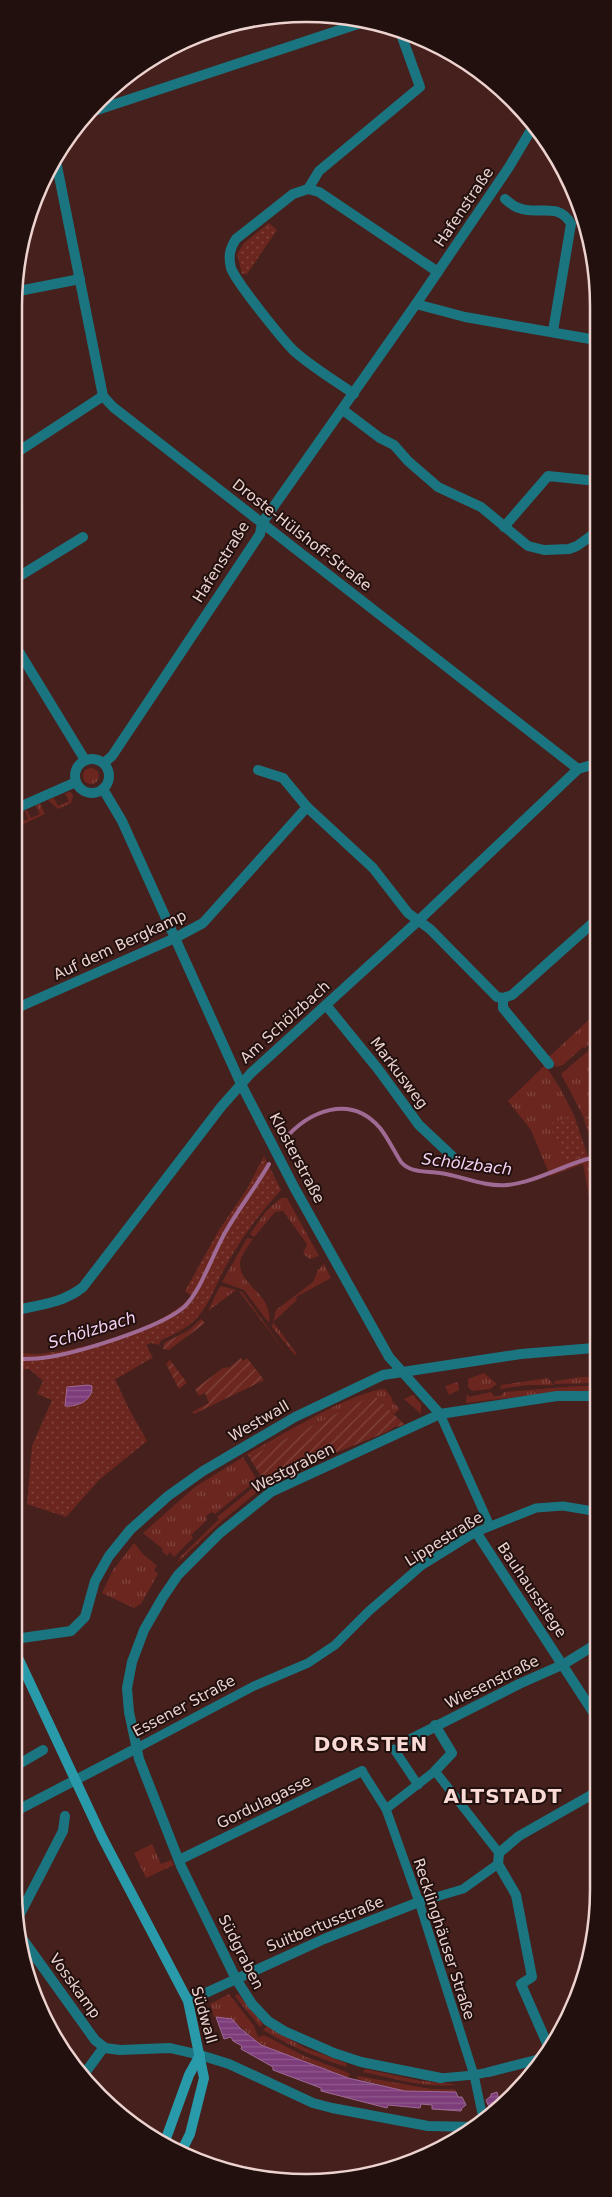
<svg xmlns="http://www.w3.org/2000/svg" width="612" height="2197" font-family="'DejaVu Sans',sans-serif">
<defs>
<pattern id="grass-tufts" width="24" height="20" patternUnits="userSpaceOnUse" patternTransform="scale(1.25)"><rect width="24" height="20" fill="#6b261f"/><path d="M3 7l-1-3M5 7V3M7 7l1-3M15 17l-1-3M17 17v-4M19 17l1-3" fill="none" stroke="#80453e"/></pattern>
<pattern id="park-dots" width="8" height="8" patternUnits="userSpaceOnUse" patternTransform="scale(1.25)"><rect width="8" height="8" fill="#6b261f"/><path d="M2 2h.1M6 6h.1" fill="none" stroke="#80453e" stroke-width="1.8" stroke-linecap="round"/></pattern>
<pattern id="garden-furrows" width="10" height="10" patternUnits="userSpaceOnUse" patternTransform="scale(1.25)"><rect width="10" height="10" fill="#6b261f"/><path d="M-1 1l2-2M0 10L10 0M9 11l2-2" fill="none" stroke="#80453e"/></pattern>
<pattern id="water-rules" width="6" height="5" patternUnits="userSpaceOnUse" patternTransform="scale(1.25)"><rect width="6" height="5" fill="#7d3d7b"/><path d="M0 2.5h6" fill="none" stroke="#90588d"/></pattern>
</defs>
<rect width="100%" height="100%" fill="#46201c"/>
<g fill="url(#grass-tufts)">
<circle cx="91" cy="776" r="8"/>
<path d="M71,792L73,796L71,803L58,809L48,800L54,798L58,806L69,801L65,793Z"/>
<path d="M40,803L45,814L17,827V824L28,819L25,811L27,810L31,818L40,814L36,806Z"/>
<path d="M594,1015V1040L585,1048L583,1047L563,1065L556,1067L549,1057Z"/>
<path d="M594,1046V1107L583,1116L561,1074Z"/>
<path d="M545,1065L560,1088L574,1115L549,1125L564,1161L587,1154L594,1189V1223L583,1164L550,1176L531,1130L508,1101Z"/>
<path d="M281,1198H287L319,1256L310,1259L303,1254L307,1244L283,1211L275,1212L254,1237L250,1234L266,1211Z"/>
<path d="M247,1238L253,1239C248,1246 240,1256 240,1264C240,1287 273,1293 269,1323L244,1290L222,1282Z"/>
<path d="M324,1264L331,1278L296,1297L297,1300L273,1322L297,1354L295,1355L272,1327L276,1310L313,1282L318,1270Z"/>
<path d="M221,1286L236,1290L208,1311L219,1288Z"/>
<path d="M239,1291L242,1292L289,1357Z"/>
<path d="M484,1373L497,1384L490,1389L472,1391L468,1387V1379Z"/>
<path d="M581,1377H594V1383L555,1384L554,1381Z"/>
<path d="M548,1378L554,1385H528L500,1389L501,1385Z"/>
<path d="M458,1382L459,1390L449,1395L445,1386Z"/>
<path d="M577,1386H594V1393L534,1395L466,1403L467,1394L469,1397L491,1392L494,1396H501L504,1392Z"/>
<path d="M385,1389L392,1398V1401L398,1407L399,1410L394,1414L374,1395L249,1457L247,1454C279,1437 352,1391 385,1389Z"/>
<path d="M413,1395L421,1404V1414L404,1399Z"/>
<path d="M243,1457L257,1480L215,1514L212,1512L206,1516L207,1520L191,1535L193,1538L174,1557L170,1552L167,1556L162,1551L163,1549L143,1533L195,1487Z"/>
<path d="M259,1483L262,1488L223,1520L175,1565L180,1559L179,1558L219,1519L217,1517Z"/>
<path d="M134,1543L143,1554L157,1566L154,1570L158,1574L141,1604L134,1608L102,1593L113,1570Z"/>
<path d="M152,1844L161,1864L171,1860L174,1865L146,1878L134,1853Z"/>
<path d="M229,1994L254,2026L258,2037L264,2035L304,2056L344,2071L350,2074L348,2078L266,2047L257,2042L232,2019L214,2017L210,2004Z"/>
<path d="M238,1994L263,2024L260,2027L238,2000L235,1996Z"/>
<path d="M267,2026L305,2048L346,2063L347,2067C317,2058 290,2046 263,2030Z"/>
<path d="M365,2069L421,2081L454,2084V2085C424,2088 392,2078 363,2072Z"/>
<path d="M358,2076L431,2089H455L456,2092L405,2091L357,2079Z"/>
</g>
<g fill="url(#park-dots)">
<path d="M269,223L277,230L247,274H242L237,254L244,243Z"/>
<path d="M594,1107V1151L583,1116Z"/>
<path d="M574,1115L587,1154L564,1162L549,1124Z"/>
<path d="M264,1156L281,1190C260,1213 242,1237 227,1264C216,1282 210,1306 194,1321C185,1329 173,1335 161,1340L159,1345L151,1343L146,1345L153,1358C139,1364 129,1373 115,1379L129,1409L147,1441L99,1480L66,1517L27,1504L32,1446L52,1400L37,1394L43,1381L29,1369L16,1370V1353C26,1353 36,1355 46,1353C86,1349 166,1327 191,1296L185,1291L219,1230L247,1189Z"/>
</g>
<g fill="url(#garden-furrows)">
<path d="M201,1319L205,1323L169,1350L163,1349L164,1343L189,1330Z"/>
<path d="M241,1358L243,1361L247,1358L264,1380L194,1414L192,1412L209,1403L205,1393L199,1396L195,1389L223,1368L230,1367Z"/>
<path d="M170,1360L187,1383L179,1389L166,1364Z"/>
<path d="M374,1395L405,1425L394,1427L389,1431L306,1465L267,1486L249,1457Z"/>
</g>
<g fill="url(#water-rules)" stroke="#9f6a94">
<path d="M88,1385L92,1386C93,1400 78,1407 65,1406L67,1387Z"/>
<path d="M216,2017L232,2019L240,2028L261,2045L348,2078L405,2091L456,2092L458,2097H462L466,2105L462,2108L461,2111L432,2109V2105L421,2104L420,2108L388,2105L387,2108L321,2091V2088L273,2070V2067L241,2049L242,2046L233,2041L231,2037L224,2039Z"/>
<path d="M497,2092L500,2104L494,2108L488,2105L486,2100L491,2096V2094Z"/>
</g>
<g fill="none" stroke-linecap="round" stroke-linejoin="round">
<g stroke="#9f6a94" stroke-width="4">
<path d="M283,1141C308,1111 350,1093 380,1128C388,1138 394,1151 401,1162C410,1173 426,1171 440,1173C462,1176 484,1187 507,1185C536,1182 563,1165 591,1158"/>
<path d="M16,1359C24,1359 34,1359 42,1358C75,1354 160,1328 184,1307C200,1293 214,1251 226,1231C239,1208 256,1187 269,1164"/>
</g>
<g stroke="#1b7581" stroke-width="9">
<path d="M440,1414L490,1526"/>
<path d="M137,1748L254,1686L308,1663L335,1645L369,1611L421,1566L476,1532L536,1508L563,1506L593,1511"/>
<path d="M394,1749L418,1785"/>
<path d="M362,1771L386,1809L419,1902L474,2075L484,2123"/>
<path d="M386,1809L435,1771L499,1853"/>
<path d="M419,1902L463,1889L498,1864"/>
<path d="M441,2078L474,2075L489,2072"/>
</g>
<g stroke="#1b7581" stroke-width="10">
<path d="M97,110L367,21"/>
<path d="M56,161L103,396L113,407L578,769"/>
<path d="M308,189L319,171L420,87L401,34"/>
<path d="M505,199C509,202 514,207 519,208C537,216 559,201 571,224L553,331"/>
<path d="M19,291L80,279"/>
<path d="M416,304L465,317L596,340"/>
<path d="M354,394C334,380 312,367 294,351C282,339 236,282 231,268C228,256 230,248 236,239L293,194L308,189L319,192L438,272"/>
<path d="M343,410L380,438L394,445L408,461L438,487L481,507L528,546L544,550L569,549L577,546L595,533"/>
<path d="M19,451L103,396"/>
<path d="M504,527L548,476L587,480"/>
<path d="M18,577L83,537"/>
<path d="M18,650L85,760"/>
<circle cx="92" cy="776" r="17"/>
<path d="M104,763L112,756L260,534L262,523L416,304L509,167L534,125"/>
<path d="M258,770L283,778L307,807"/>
<path d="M103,789L122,821L241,1084L294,1187L389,1357L440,1414"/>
<path d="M17,808L76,782"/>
<path d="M503,998V1008L549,1064"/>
<path d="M326,1005L378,1069L419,1125L452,1156"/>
<path d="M17,1008L175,938L203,923L307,807L373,868L408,913L430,929L497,997L503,998L512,995L595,921"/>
<path d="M16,1310C40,1305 63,1303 83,1287L221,1107L251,1073L418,921L578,769L595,764"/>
<path d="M476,1532L593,1712"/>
<path d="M15,1639L71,1631L85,1617L95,1581L109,1556L130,1530L168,1496L203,1471L295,1417L383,1375L521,1354L594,1348"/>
<path d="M403,1743L519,1684L564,1664L593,1646"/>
<path d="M14,1762L19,1764L43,1750"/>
<path d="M435,1771L452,1753L435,1725"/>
<path d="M14,1812L137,1748"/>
<path d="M179,1860L362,1771"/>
<path d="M19,1916L63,1831L65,1816"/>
<path d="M24,1941L95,2040L105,2048L120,2050L170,2048L200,2055L229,2064L313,2103L332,2108L428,2126L476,2127"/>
<path d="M188,2001L324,1939L419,1902"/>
<path d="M549,2048L521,1984L532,1977L516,1895L498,1864L499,1853L519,1836L593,1794"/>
<path d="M489,2072L540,2059"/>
<path d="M82,2077L104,2047"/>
<path d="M441,2078L361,2062L334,2053L284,2031L268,2021L252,2004L236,1979L181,1866L139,1759L129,1712L127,1688L132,1662L144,1630L163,1597L178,1575L220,1533L271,1492L440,1414L557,1396H594"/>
</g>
<g stroke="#299aa9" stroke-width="10">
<path d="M15,1651L102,1837L188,2001L204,2078L190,2134L180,2154"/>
<path d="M164,2144L189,2075L200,2055"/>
</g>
</g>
<g text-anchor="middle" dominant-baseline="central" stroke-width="4" stroke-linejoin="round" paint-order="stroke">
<g font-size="15" fill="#edd3cf" stroke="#21100e">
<text transform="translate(464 207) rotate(-56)">Hafenstraße</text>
<text transform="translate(302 535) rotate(38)">Droste-Hülshoff-Straße</text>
<text transform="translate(221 562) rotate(-58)">Hafenstraße</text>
<text transform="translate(120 945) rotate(-25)">Auf dem Bergkamp</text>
<text transform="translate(285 1022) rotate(-42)">Am Schölzbach</text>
<text transform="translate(399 1073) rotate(53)">Markusweg</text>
<text transform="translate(297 1158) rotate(62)">Klosterstraße</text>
<text transform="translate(259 1421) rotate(-30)">Westwall</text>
<text transform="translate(293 1468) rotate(-27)">Westgraben</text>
<text transform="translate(444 1539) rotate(-32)">Lippestraße</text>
<text transform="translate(532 1590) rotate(56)">Bauhausstiege</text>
<text transform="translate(492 1682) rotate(-26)">Wiesenstraße</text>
<text transform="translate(184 1706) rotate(-28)">Essener Straße</text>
<text transform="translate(264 1802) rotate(-26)">Gordulagasse</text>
<text transform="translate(325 1924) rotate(-22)">Suitbertusstraße</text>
<text transform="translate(444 1939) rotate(72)">Recklinghäuser Straße</text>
<text transform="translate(241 1952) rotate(63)">Südgraben</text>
<text transform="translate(75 1986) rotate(54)">Vosskamp</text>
<text transform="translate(204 2015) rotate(74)">Südwall</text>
</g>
<g font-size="16" font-style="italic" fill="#f7d2f4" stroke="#21100e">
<text transform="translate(467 1164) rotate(7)">Schölzbach</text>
<text transform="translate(92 1330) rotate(-17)">Schölzbach</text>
</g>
<g font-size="20" font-weight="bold" letter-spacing="1" fill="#f9dad5" stroke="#21100e">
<text x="371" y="1744">DORSTEN</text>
<text x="503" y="1796">ALTSTADT</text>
</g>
</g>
<path d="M0 0H612V2197H0ZM306 22H306A284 284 0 0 1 590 306V1890A284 284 0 0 1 306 2174H306A284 284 0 0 1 22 1890V306A284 284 0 0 1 306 22Z" fill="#21100e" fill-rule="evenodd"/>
<path fill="none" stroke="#edd3cf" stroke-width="2.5" d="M306 22H306A284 284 0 0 1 590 306V1890A284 284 0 0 1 306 2174H306A284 284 0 0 1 22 1890V306A284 284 0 0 1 306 22Z"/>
</svg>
